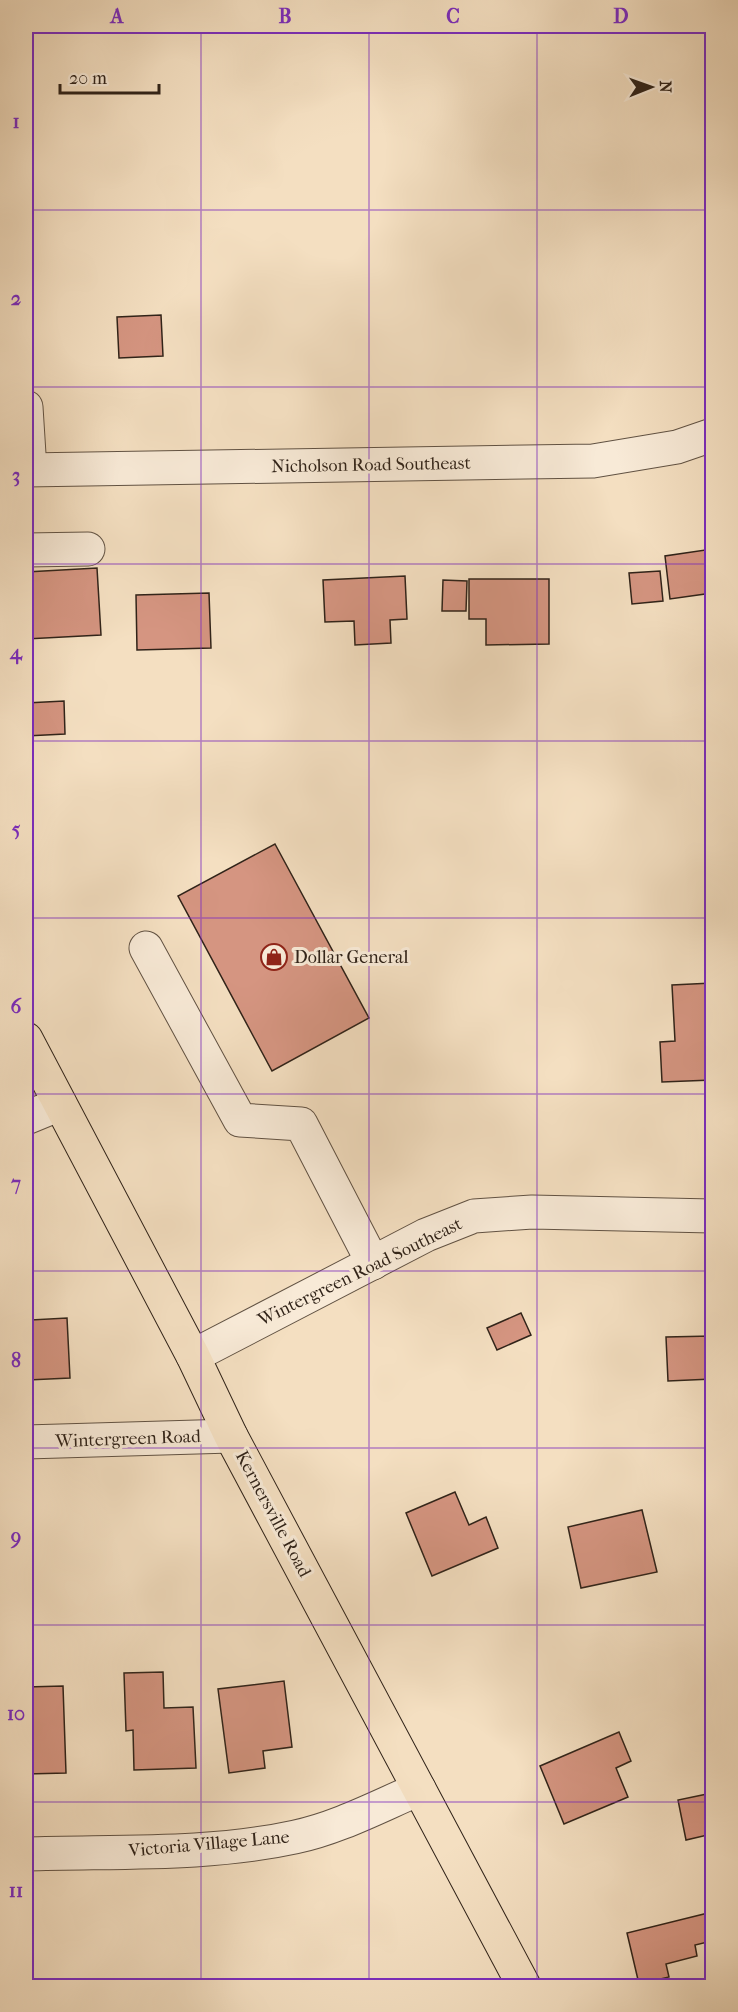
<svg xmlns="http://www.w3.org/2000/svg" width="738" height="2012" font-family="'IM FELL French Canon',serif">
<rect width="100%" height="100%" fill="#f4dfc1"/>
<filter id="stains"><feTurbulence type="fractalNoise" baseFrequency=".00333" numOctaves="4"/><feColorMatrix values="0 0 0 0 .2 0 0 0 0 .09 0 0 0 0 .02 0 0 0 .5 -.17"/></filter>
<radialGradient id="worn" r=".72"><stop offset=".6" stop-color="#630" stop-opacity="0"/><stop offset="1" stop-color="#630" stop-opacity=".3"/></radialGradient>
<g fill="#d59581" stroke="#302319" stroke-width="1.5">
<path d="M161,315L163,356L119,358L117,317Z"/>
<path d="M712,549V593L670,599L665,556Z"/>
<path d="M97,568L101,635L26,639V572Z"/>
<path d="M660,571L663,601L632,604L629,573Z"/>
<path d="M405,576L407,619L390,620L391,643L355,645L354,621L325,622L323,580Z"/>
<path d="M469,579H549V644L486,645V619H469Z"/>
<path d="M443,580L467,581L466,611H442Z"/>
<path d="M209,593L211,648L137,650L136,595Z"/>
<path d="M64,701L65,734L26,736V703Z"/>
<path d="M275,844L369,1018L272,1071L178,896Z"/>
<path d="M712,983V1080L662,1082L660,1042L675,1041L672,985Z"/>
<path d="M26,1287H30L31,1320L67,1318L70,1378L28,1380L26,1365Z"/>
<path d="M521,1313L531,1335L497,1350L487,1328Z"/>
<path d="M712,1336V1379L668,1381L666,1337Z"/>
<path d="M455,1492L469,1525L486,1517L498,1548L432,1576L406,1513Z"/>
<path d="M642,1510L657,1572L581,1588L568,1527Z"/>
<path d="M163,1672L164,1708L193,1707L196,1768L134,1770L133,1730L126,1731L124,1673Z"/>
<path d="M284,1681L292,1747L263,1751L265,1768L229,1773L218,1689Z"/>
<path d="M63,1686L66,1773L26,1774V1687Z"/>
<path d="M619,1732L631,1761L616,1768L628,1797L564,1824L540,1766Z"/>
<path d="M712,1793V1834L686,1840L678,1800Z"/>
<path d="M712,1912V1941L695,1945L697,1956L666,1964L669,1977L639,1984L627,1933Z"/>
</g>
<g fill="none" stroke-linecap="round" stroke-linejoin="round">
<defs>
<g id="minor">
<path d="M26,407L30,470"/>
<path d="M26,470L593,461L677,447L712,435"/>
<path d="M26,550L88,549"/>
<path d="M146,948L240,1120L301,1124L373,1263"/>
<path d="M26,1118L60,1104"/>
<path d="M193,1356L426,1235L474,1216L532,1212L712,1216"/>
<path d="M26,1442L231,1436"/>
<path d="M26,1854C114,1851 208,1856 295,1837C338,1828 379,1806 419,1789"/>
</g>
<path id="major" d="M26,1039L193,1356L231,1436L524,1986"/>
</defs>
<use href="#minor" stroke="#615243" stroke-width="35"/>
<use href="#major" stroke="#302319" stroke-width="35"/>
<use href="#minor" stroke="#f8ead7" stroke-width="33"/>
<use href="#major" stroke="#f4dfc1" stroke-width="33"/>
</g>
<path fill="none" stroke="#7b2cbf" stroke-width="1.5" stroke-opacity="0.55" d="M201,26V1986M369,26V1986M537,26V1986M26,210H712M26,387H712M26,564H712M26,741H712M26,918H712M26,1094H712M26,1271H712M26,1448H712M26,1625H712M26,1802H712"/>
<defs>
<symbol id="shop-ring" viewBox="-11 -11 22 22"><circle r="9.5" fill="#f8ead7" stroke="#8f2418" stroke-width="1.5"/><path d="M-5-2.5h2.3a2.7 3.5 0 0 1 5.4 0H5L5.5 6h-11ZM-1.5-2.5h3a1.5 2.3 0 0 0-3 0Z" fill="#8f2418"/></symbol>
</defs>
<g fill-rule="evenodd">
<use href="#shop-ring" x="259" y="942" width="30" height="30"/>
</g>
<g text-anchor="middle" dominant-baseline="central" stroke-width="6" stroke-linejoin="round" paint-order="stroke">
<g font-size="18" fill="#302319" stroke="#f8ead7">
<text transform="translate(371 465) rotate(-1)">Nicholson Road Southeast</text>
<text transform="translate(360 1272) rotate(-26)">Wintergreen Road Southeast</text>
<text transform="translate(128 1439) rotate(-2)">Wintergreen Road</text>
<text transform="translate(273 1514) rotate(62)">Kernersville Road</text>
<text transform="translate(209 1844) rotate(-5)">Victoria Village Lane</text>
</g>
<g font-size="18" fill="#302319" stroke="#f8ead7" text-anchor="start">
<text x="294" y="957">Dollar General</text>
</g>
</g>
<rect width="738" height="2012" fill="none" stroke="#f4dfc1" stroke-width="66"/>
<g transform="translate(651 87) rotate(89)" stroke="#f8ead7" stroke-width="4.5" paint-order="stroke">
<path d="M0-4.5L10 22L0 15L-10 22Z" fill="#302319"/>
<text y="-9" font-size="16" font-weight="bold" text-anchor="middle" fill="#302319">N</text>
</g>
<path d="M60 84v9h99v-9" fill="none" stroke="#302319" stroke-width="3"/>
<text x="69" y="84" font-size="18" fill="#302319" stroke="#f8ead7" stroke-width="4.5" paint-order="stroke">20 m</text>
<rect x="33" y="33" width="672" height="1946" fill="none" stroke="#7b2cbf" stroke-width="2"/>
<g font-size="20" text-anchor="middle" font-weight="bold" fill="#7b2cbf">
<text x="117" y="23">A</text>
<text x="285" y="23">B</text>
<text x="453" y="23">C</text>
<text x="621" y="23">D</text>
<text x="16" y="128">1</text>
<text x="16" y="305">2</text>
<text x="16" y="482">3</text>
<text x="16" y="659">4</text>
<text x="16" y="836">5</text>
<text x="16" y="1013">6</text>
<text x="16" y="1190">7</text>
<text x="16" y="1367">8</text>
<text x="16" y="1544">9</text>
<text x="16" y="1720">10</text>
<text x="16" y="1897">11</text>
</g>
<rect width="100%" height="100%" filter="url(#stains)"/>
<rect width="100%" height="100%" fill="url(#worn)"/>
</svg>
